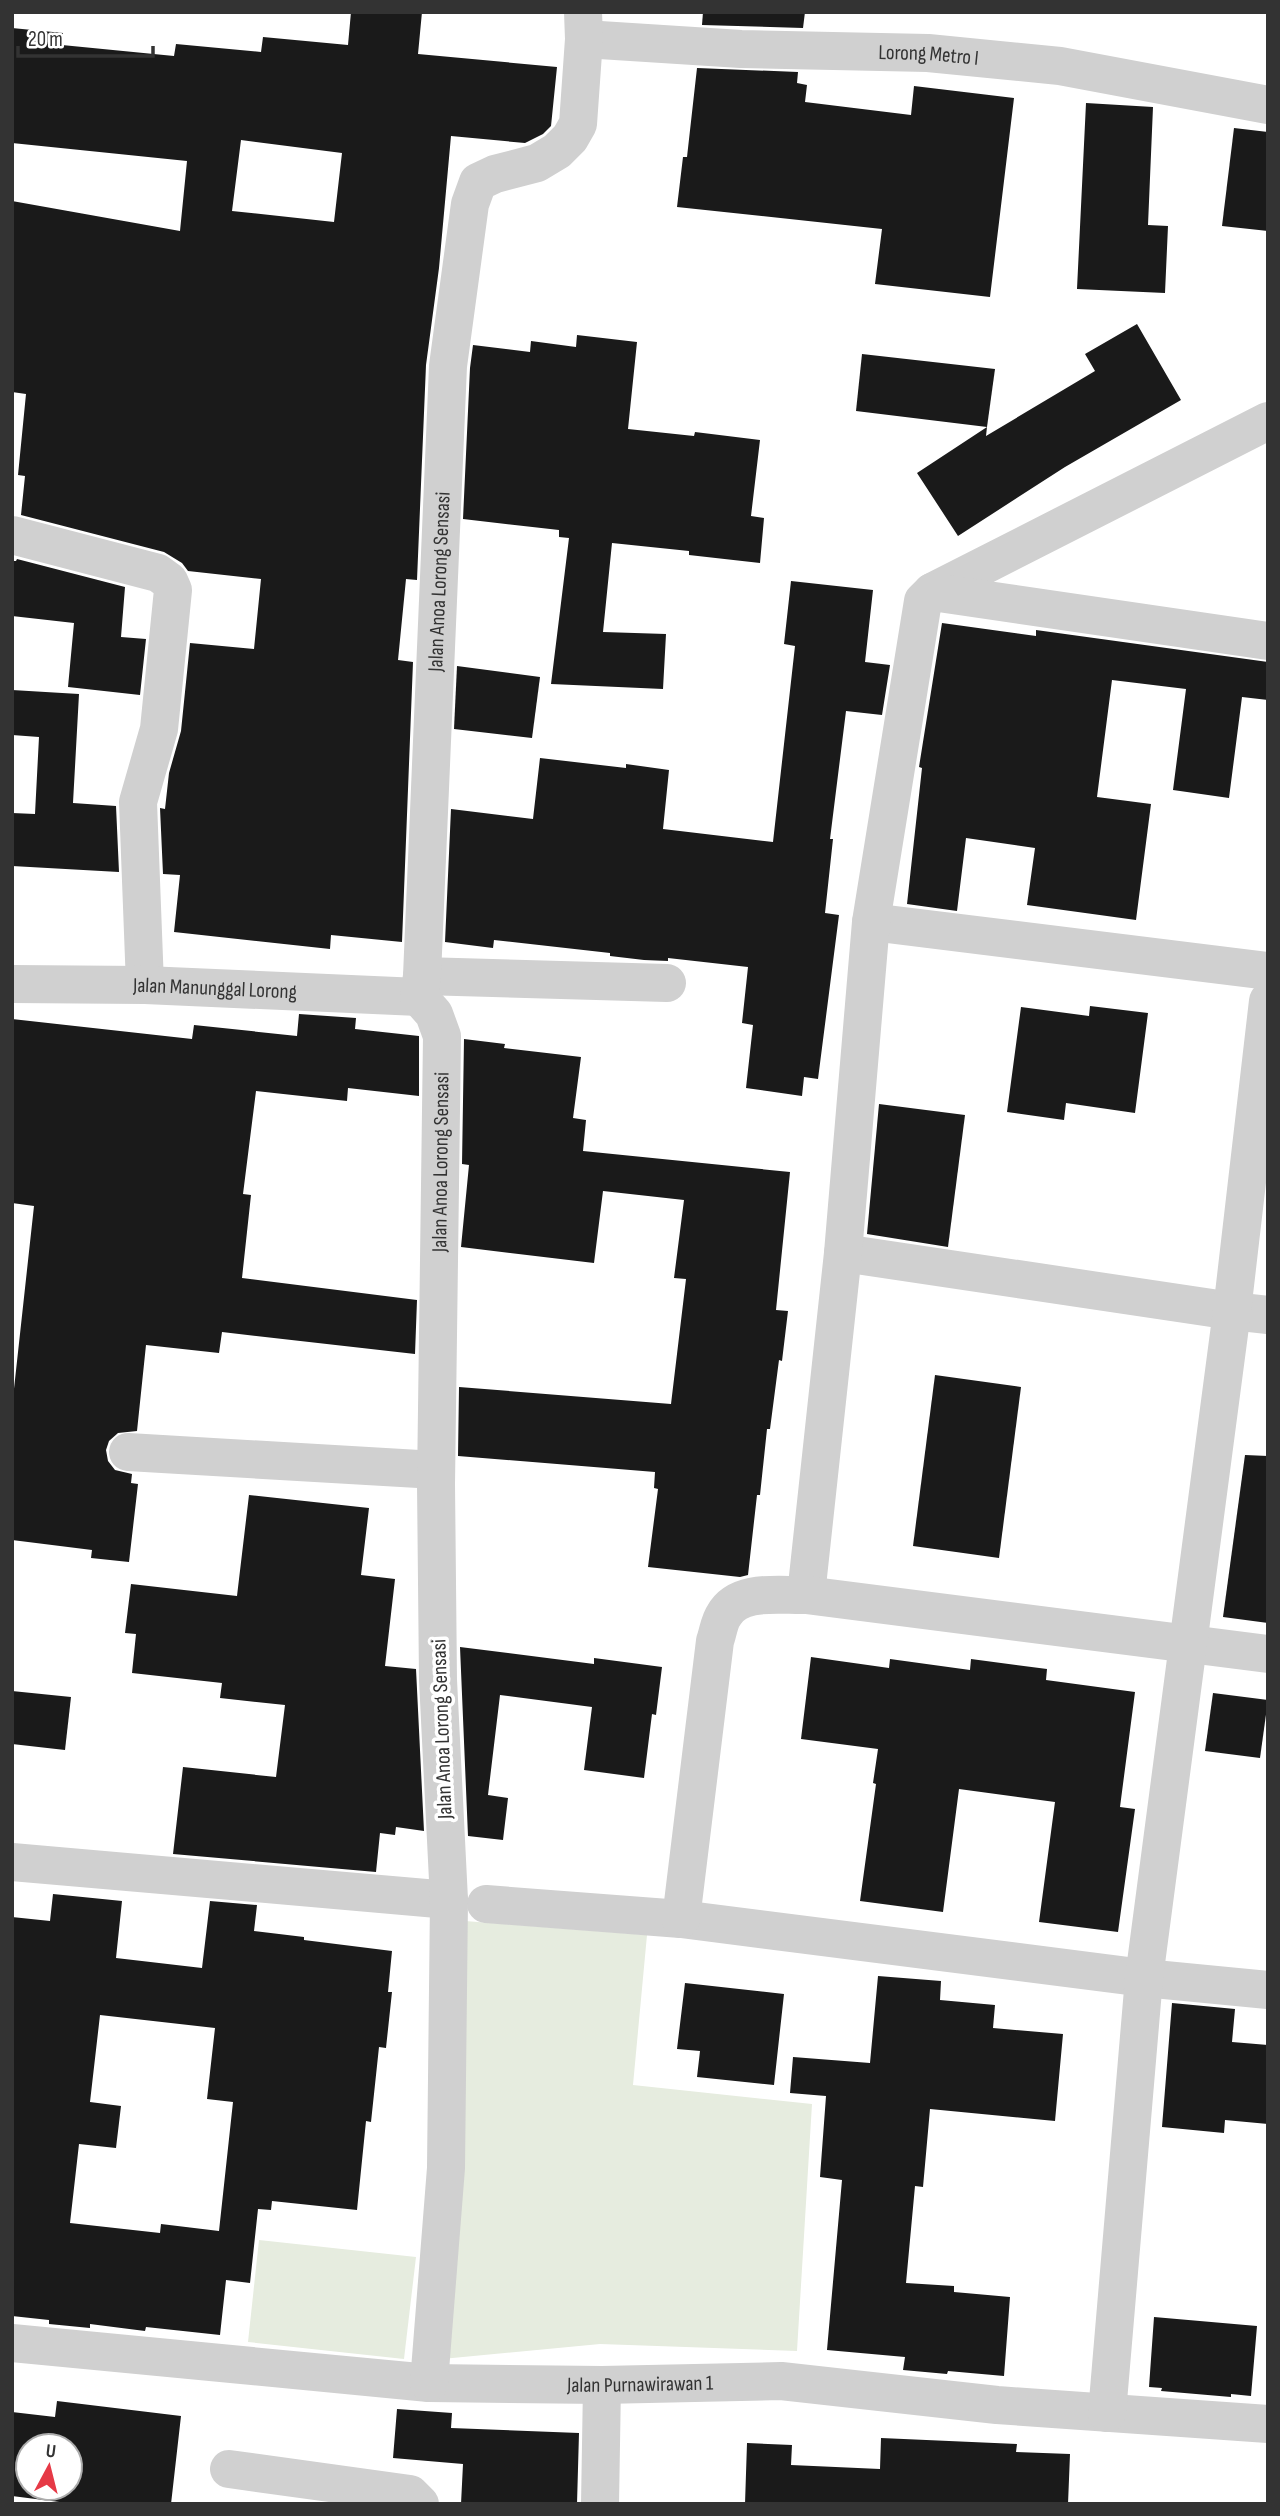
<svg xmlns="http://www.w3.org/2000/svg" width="1280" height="2516" font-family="'Sofia Sans Condensed',sans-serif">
<rect width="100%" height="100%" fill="#fff"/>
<g fill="#e6ecdf">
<path d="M465,1921L647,1935L633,2085L812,2104L797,2351L600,2344L442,2359Z"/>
<path d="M259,2240L416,2257L404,2359L248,2342Z"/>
</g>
<g fill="#1a1a1a" fill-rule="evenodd">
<path d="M351,12H422L418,54L557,67L551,126L543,134L525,143L451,136L439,268L426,365L417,580L406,579L398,660L413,662L402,942L331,935L330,949L174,932L180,875L163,874L160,808L165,809L169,773L181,731L190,643L254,649L261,579L188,571L182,563L164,552L21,515L25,476L18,475L26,394L12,392V201L180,231L187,161L12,143V28L63,33L62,45L174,56L176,44L261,52L263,37L348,45ZM241,140L342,153L334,222L232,211Z"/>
<path d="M703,12H805L803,28L702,25Z"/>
<path d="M697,68L798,72L797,83L807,85L805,102L911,115L914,86L1014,98L990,297L875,284L882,229L677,207L683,157H687Z"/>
<path d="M1086,103L1153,107L1148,225L1168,226L1165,293L1077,289Z"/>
<path d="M1234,128L1268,132V231L1222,226Z"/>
<path d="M1137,324L1181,400L1065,467L958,536L917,473L987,427L986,436L1095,371L1085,354Z"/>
<path d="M577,335L637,342L628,429L694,436L695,432L760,440L751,516L764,518L760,563L689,555V551L612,543L603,632L666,634L663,689L551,684L569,538L559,537V530L463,519L470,368L473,345L530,352L531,341L576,347Z"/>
<path d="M862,354L995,369L987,427L856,411Z"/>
<path d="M17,559L125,587L121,637L146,639L140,695L68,687L74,623L12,616V561H16Z"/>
<path d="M791,581L873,590L865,662L890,665L882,715L846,711L830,839H833L825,913L839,915L818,1079L804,1077L802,1096L746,1088L753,1025L742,1023L748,967L668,958V961L644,960L610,956V953L494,940L493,948L445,942L451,809L533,819L540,758L626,768V764L669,770L663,829L773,842L795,646L784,644Z"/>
<path d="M942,623L1036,636V630L1268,662V700L1242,697L1229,798L1173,790L1186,689L1112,680L1097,797L1151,804L1136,920L1027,905L1035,848L966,838L957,911L907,904L922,768L919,767Z"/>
<path d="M457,666L540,677L532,738L454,729Z"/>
<path d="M12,690L79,694L73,803L116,806L119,872L12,866V813L35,814L39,737L12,735Z"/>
<path d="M1090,1006L1148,1013L1135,1113L1066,1103L1064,1120L1007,1112L1021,1007L1089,1016Z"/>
<path d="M299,1014L356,1018L355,1029L419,1036V1096L348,1088L347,1101L256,1091L243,1194L251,1195L242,1278L417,1300L415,1354L222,1332L219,1353L146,1345L137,1431L118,1433L109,1441L106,1450L108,1461L115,1470L132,1474L131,1483L138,1484L129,1562L91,1558L92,1550L12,1540V1407L34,1206L12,1203V1019L192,1039L194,1025L297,1036Z"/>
<path d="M464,1039L505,1044L504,1048L581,1057L573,1118L586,1120L583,1151L790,1172L776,1310L788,1311L782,1361L779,1360L770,1429H767L760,1495H757L748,1575L740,1577L648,1567L658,1489L654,1488L655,1472L458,1456L459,1387L671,1404L686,1279L674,1278L684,1200L603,1191L594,1263L461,1247L469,1165L462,1164Z"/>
<path d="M879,1104L965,1115L948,1247L867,1234Z"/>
<path d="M935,1375L1021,1387L999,1558L913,1546Z"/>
<path d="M1245,1455L1268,1456V1623L1223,1617Z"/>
<path d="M249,1495L369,1508L361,1575L395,1579L385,1666L416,1669L424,1831L396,1827L395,1835L380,1833L376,1872L173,1854L183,1767L276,1777L285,1705L220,1698L222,1683L132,1673L136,1634L125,1633L131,1584L237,1596Z"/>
<path d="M460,1647L594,1664V1658L662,1667L656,1715L652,1714L644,1778L584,1770L592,1707L500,1695L488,1795L508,1798L503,1840L468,1836Z"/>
<path d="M811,1657L889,1668L890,1659L970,1670L971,1659L1047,1669L1046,1680L1135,1692L1120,1807L1135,1809L1118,1932L1039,1922L1055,1802L959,1789L943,1912L860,1901L876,1784L873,1783L878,1749L801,1739Z"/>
<path d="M12,1691L71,1697L65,1750L12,1744Z"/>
<path d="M1213,1693L1268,1700L1260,1758L1205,1751Z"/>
<path d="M53,1894L122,1901L116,1958L202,1968L210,1901L257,1905L254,1931L304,1937V1940L392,1951L388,1992H392L386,2048L379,2047L371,2122L366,2121L357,2210L272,2201L271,2210L258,2209L250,2283L226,2280L220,2335L146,2327L145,2331L90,2324V2328L49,2324V2320L12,2316V1917L50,1921ZM100,2015L215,2028L207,2099L233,2102L219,2231L161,2224L160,2233L70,2223L79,2144L116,2148L121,2106L90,2102Z"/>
<path d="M878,1976L941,1981L940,2000L995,2005L993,2028L1063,2034L1055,2121L930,2109L923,2187L915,2186L906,2283L954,2286V2292L1010,2297L1004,2376L948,2371L947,2374L903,2370L905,2357L827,2350L842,2180L820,2177L826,2096L790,2093L793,2057L870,2063Z"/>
<path d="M685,1983L784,1994L774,2085L697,2077L700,2051L677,2049Z"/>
<path d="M1172,2003L1235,2009L1232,2042L1268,2045V2124L1225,2120L1224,2133L1162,2127Z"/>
<path d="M1154,2317L1257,2326L1251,2396L1231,2394V2397L1161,2391L1162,2388L1149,2387Z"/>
<path d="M57,2401L181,2416L171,2504H75L12,2496V2412L55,2417ZM28,2446H70V2488H28Z"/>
<path d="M397,2409L452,2413L451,2428L579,2433L577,2504H461L463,2464L393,2458Z"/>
<path d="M881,2438L1017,2444L1016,2452L1070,2454L1068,2504H745L747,2443L792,2445L791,2465L880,2469Z"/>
</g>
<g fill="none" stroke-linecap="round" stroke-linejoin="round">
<g stroke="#d0d0d0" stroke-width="38">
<path id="s1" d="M584,39L741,49L928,53L1060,66L1268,105"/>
<path d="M12,535L158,573L169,581L173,590L159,729L138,802L145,985"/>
<path d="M932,592L1268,421"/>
<path d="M871,922L1268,971"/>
<path d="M422,976L667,983"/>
<path id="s2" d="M12,984L145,985L419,997"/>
<path d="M843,1253L1232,1311L1268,1315"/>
<path d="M128,1452L436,1470"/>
<path d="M806,1595L843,1253L871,922L923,601L932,592L1268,641"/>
<path d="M12,1862L449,1900"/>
<path d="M486,1904L681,1919L1144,1978L1268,1990"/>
<path d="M681,1919L715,1641C718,1633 719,1622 724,1615C739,1588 781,1596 806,1595L1268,1654"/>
<path id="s3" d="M12,2343L429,2383L602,2385L781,2381L997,2405L1268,2424"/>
<path id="s4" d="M429,2383L446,2168L449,1900L438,1680L436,1484L442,1036L434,1014L419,997L422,976L448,366L470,204L478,182L495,174L537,163L557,151L570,138L578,124L584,39L583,12"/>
<path d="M1107,2413L1144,1978L1232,1311L1268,1001"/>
<path d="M229,2469L410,2494L420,2504"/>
<path d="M600,2504L602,2385"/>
</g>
</g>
<g text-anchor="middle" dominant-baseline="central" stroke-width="7" stroke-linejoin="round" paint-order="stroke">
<g font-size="21" fill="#333" stroke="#fff">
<text stroke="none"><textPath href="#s1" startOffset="345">Lorong Metro I</textPath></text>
<text stroke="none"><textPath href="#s4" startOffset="1810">Jalan Anoa Lorong Sensasi</textPath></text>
<text stroke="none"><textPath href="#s2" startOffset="203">Jalan Manunggal Lorong</textPath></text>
<text stroke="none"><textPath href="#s4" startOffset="1222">Jalan Anoa Lorong Sensasi</textPath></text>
<text transform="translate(442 1729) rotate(-92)">Jalan Anoa Lorong Sensasi</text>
<text stroke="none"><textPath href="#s3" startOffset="630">Jalan Purnawirawan 1</textPath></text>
</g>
</g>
<rect width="1280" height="2516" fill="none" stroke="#333333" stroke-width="28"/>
<g transform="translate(49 2467) rotate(7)"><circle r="33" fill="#ffffff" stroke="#adadad" stroke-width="2"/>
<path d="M0-5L12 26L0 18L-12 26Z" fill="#e63946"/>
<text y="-10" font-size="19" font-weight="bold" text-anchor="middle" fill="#333333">U</text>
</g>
<path d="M18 46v10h135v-10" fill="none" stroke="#333333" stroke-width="3.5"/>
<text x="28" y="46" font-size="21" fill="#333333" stroke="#ffffff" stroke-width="5" paint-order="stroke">20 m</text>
</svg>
